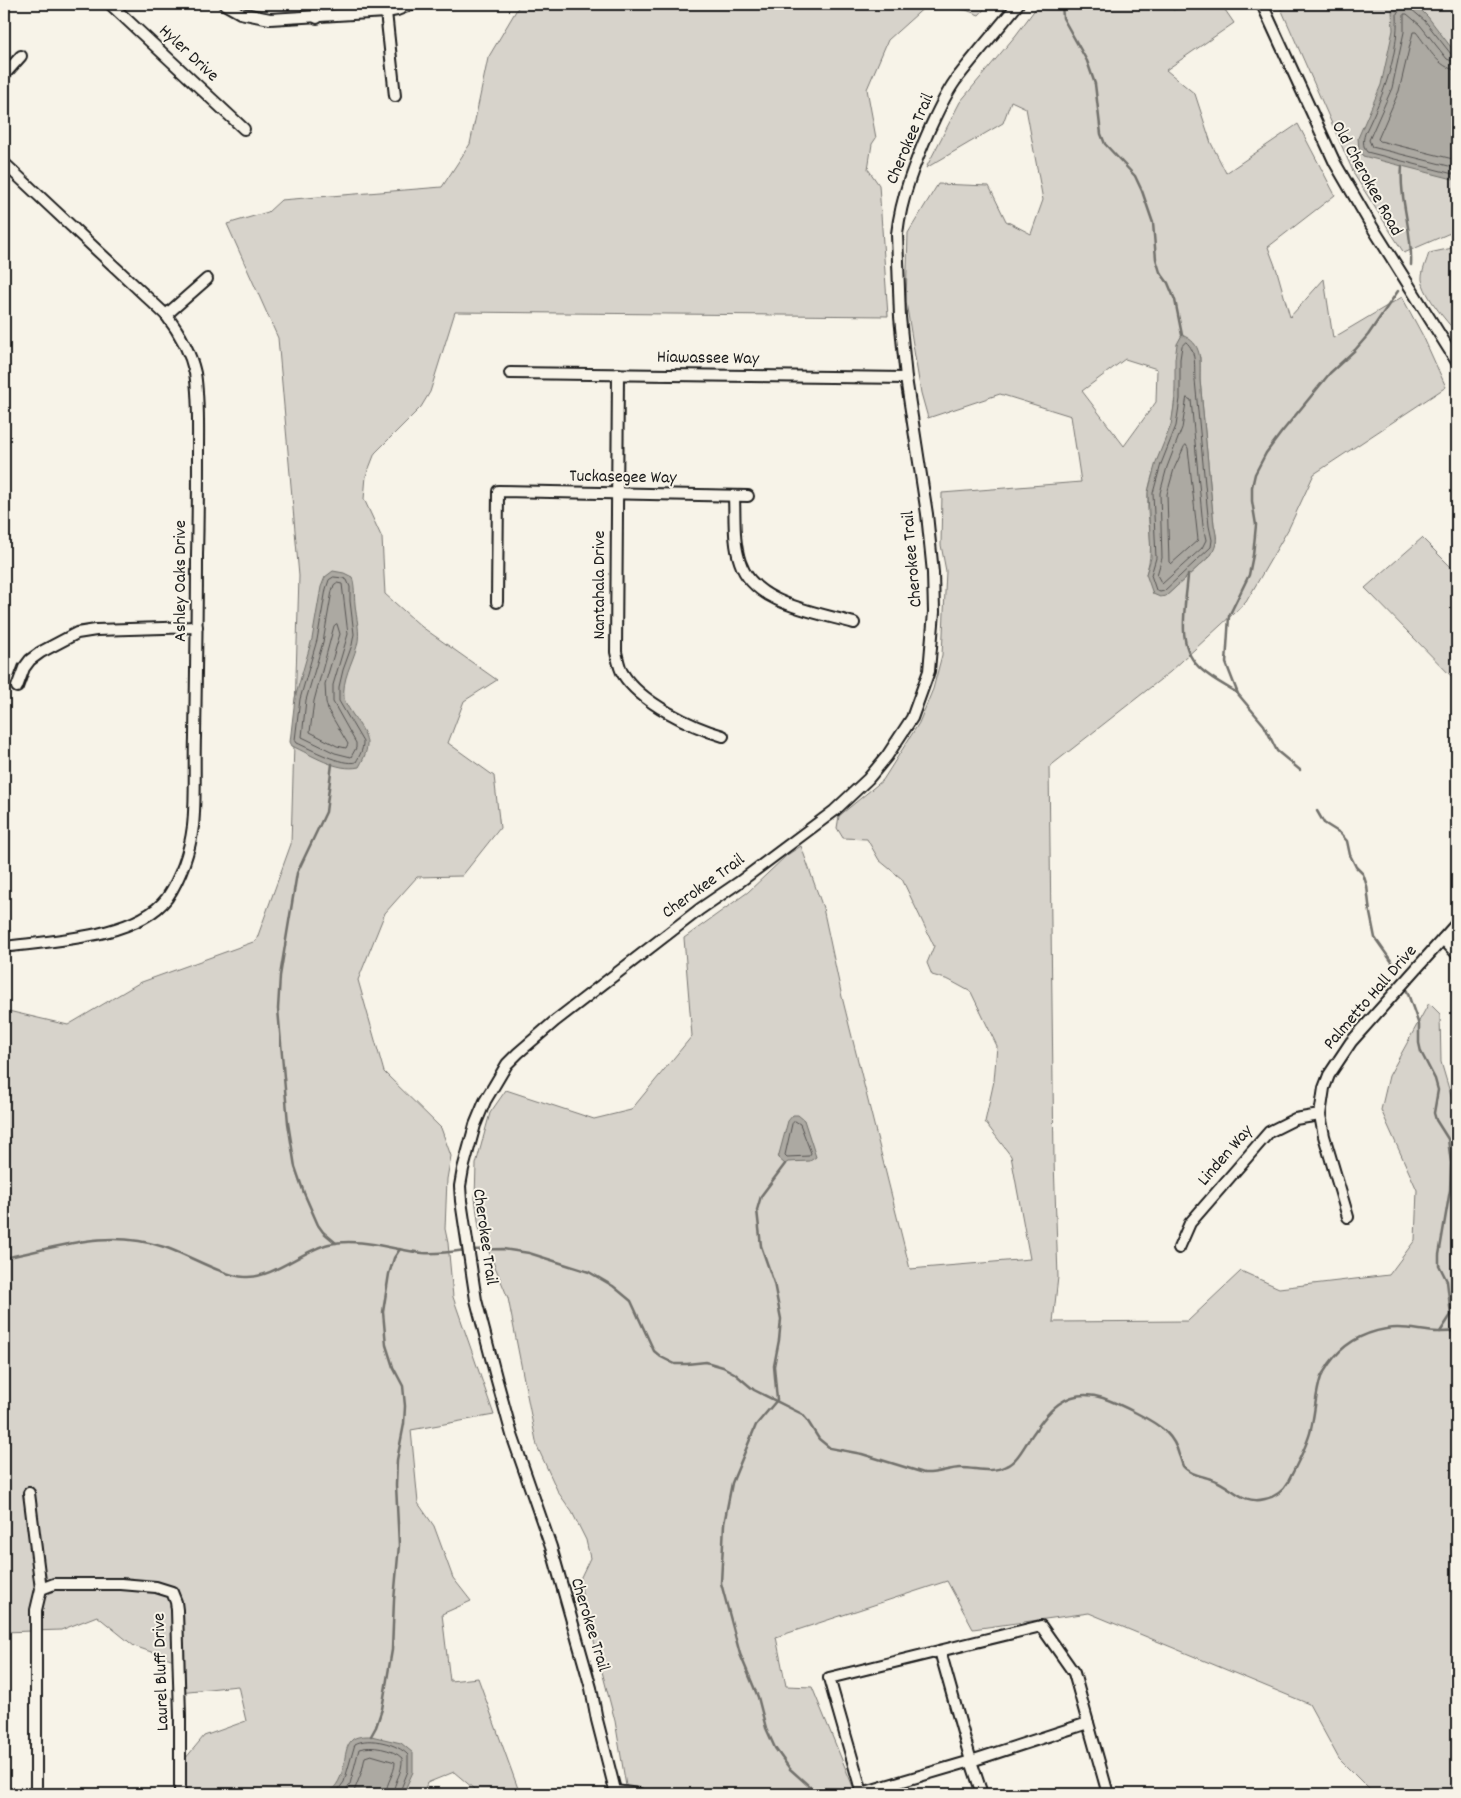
<svg xmlns="http://www.w3.org/2000/svg" width="1461" height="1798" font-family="Dekko,sans-serif">
<rect width="100%" height="100%" fill="#f7f3e8"/>
<filter id="ink" filterUnits="userSpaceOnUse"><feTurbulence type="fractalNoise" baseFrequency=".02" numOctaves="2"/><feDisplacementMap in="SourceGraphic" scale="10" xChannelSelector="R" yChannelSelector="G"/><feConvolveMatrix kernelMatrix="1 2 1 2 8 2 1 2 1" color-interpolation-filters="sRGB"/></filter>
<g filter="url(#ink)">
<g fill="#d7d3cb" stroke="#7a7874" fill-rule="evenodd">
<path d="M520,4H989L979,15L966,10L927,5L888,40L867,89L876,138L872,144L868,169L879,185L888,316L455,312L430,392L421,407L375,453L366,476L364,499L382,538L385,594L422,627L497,680L464,701L448,743L494,776L500,828L462,876L417,877L385,913L358,980L384,1072L441,1128L451,1156L447,1179L445,1229L448,1243L453,1297L494,1415L411,1430L418,1503L434,1526L453,1578L471,1601L442,1614L450,1681L478,1678L520,1794H480L454,1772L427,1783L423,1794H180V1765L204,1736L246,1721L238,1686L179,1692L177,1661L134,1646L97,1616L61,1630L4,1632V1010L68,1025L139,983L256,941L291,844L299,576L278,338L227,224L268,212L281,200L442,187L470,144L488,58Z"/>
<path d="M1039,4H1169L1173,10L1195,4H1221L1234,23L1166,70L1195,94L1211,143L1226,173L1298,124L1335,195L1268,247L1277,271L1290,317L1324,279L1333,338L1402,297L1423,336L1446,387L1314,474L1289,528L1246,602L1170,672L1049,767L1054,1161L1058,1277L1053,1322L1188,1321L1241,1271L1279,1288L1389,1275L1415,1240L1417,1190L1381,1110L1389,1076L1429,1003L1440,1014L1441,1062L1457,1116V1794H1374L1339,1759L1309,1704L1089,1613L973,1629L947,1581L776,1637L786,1686L812,1687L856,1794H656L626,1786L615,1721L583,1599L580,1579L590,1558L586,1540L572,1512L558,1492L537,1446L508,1298L479,1228L475,1198L476,1164L490,1113L506,1090L594,1119L631,1110L692,1036L684,938L748,892L787,855L801,846L823,908L842,997L910,1269L1030,1259L1011,1156L985,1122L994,1081L997,1046L971,992L949,980L932,975L927,963L934,946L902,879L879,860L867,839L843,838L837,828L839,816L883,780L919,723L933,689L942,655L946,571L941,545L942,493L1081,482L1071,416L1000,394L928,418L921,393L906,302L908,233L938,184L989,186L1006,221L1031,234L1043,200L1026,108L1011,101L1003,123L926,168L960,102L1016,35ZM1182,335L1200,357V380L1214,525L1217,540L1211,555L1166,596L1146,574C1156,543 1146,524 1148,494C1151,468 1167,447 1172,422C1174,408 1175,394 1176,380C1176,364 1174,349 1182,335ZM1125,359L1157,369L1156,402L1124,446L1082,391Z"/>
<path d="M1279,4H1452L1457,39V230L1404,253L1355,176Z"/>
<path d="M1457,247V333C1447,322 1420,291 1422,276C1423,268 1427,260 1429,253Z"/>
<path d="M1422,538L1457,573V682L1365,588Z"/>
</g>
<g fill="#aca9a2" stroke="#72716c">
<path d="M1399,4H1410L1418,7L1428,17L1457,55V180L1363,156L1359,150L1358,138L1381,85L1393,30L1392,10Z"/>
<path d="M1182,335C1203,344 1200,359 1200,380L1214,525C1217,537 1218,544 1211,555L1166,596L1160,597L1153,594L1146,574L1151,558L1148,492L1156,462L1171,425L1175,399V359L1177,344Z"/>
<path d="M333,571L344,573L352,577C355,586 354,595 355,604C356,618 361,632 357,646C352,664 342,679 344,698C345,703 348,707 351,712C366,735 374,741 359,767C337,772 312,755 292,746L290,742L295,698L312,639L321,587L325,577Z"/>
<path d="M793,1115H798L804,1120L816,1157L810,1161L788,1162L785,1164L778,1158L788,1121Z"/>
<path d="M371,1736L401,1743L413,1753V1772L403,1794H326C350,1780 340,1751 352,1740C356,1736 365,1736 371,1736Z"/>
</g>
<g fill="none" stroke-linecap="round" stroke-linejoin="round">
<g stroke="#565452" stroke-width="1">
<path d="M1402,4L1401,8L1397,13C1399,54 1384,94 1366,131C1363,138 1362,146 1367,152L1457,175"/>
<path d="M1410,4L1411,9L1425,21L1451,54L1457,56"/>
<path d="M1457,63L1447,59L1420,25L1407,14H1404V32L1392,88L1369,140L1372,147L1457,168"/>
<path d="M1457,70C1438,69 1427,45 1416,32H1413L1399,91L1378,139L1380,141L1457,160"/>
<path d="M1186,342C1197,351 1194,367 1195,380L1209,526L1212,540L1211,547L1164,591L1160,592L1156,590L1151,575L1156,558L1153,493L1161,464L1176,426L1180,399V359L1182,346Z"/>
<path d="M1187,398L1191,400L1203,526L1206,540L1202,548L1162,584L1157,575L1162,558L1160,493L1167,467L1182,428Z"/>
<path d="M1186,445L1188,448L1198,540L1171,564L1169,562L1167,494L1174,469L1184,447Z"/>
<path d="M334,577L343,578L347,580L350,587V601L354,634L352,645L343,670L339,687V701L363,742C363,750 360,755 356,762C341,766 311,749 297,743L295,740L300,699L317,640L326,589L329,580Z"/>
<path d="M337,583L342,584L348,634L333,685V702L356,743V748L351,757L335,753L302,737L306,700L323,642L332,591L334,585Z"/>
<path d="M337,624L340,634L325,684L326,702L328,710L348,744L346,748L337,746L310,732L314,701L334,626Z"/>
<path d="M795,1121L800,1124L811,1153L809,1156L787,1157L785,1155L792,1124Z"/>
<path d="M335,1794L344,1782L355,1744C369,1736 398,1744 408,1755V1771L399,1794"/>
<path d="M343,1794L350,1784L359,1749C371,1745 393,1749 402,1758C403,1773 394,1781 393,1794"/>
<path d="M353,1794L362,1771L365,1757L371,1755L395,1762C395,1774 386,1782 386,1794"/>
</g>
<g stroke="#72716c" stroke-width="2.5">
<path d="M1062,4L1063,18L1087,61L1095,84L1101,134L1105,144L1135,176L1142,191L1153,223L1156,259L1160,272L1168,283L1175,300L1182,335"/>
<path d="M1402,166C1399,200 1413,232 1411,265"/>
<path d="M1188,575C1186,607 1174,647 1202,670C1212,679 1226,686 1237,693"/>
<path d="M332,764L326,812L297,873L280,976L278,1009L288,1123L295,1167L304,1193L318,1225L323,1232L336,1243"/>
<path d="M1300,770L1277,751L1264,725L1238,694L1226,663L1229,616L1249,575L1253,555L1256,525L1252,501V487L1255,474L1266,453L1281,433L1330,373L1355,350L1368,335L1398,291"/>
<path d="M1317,811L1324,823L1340,833L1347,841L1350,855L1356,867L1363,874L1367,886L1370,913L1375,938L1394,965"/>
<path d="M1407,991L1419,1025V1043L1421,1052L1435,1079L1438,1090L1434,1113L1436,1120L1448,1139L1451,1163L1450,1190L1439,1255V1265L1447,1281L1451,1315L1440,1332"/>
<path d="M785,1164L761,1196L757,1210L761,1246L774,1283L781,1319L779,1340L774,1366L777,1400L756,1425L732,1483L724,1524L721,1583L740,1654L758,1697L766,1728L775,1748L790,1769L818,1794"/>
<path d="M470,1250L503,1249L529,1253L589,1272L613,1286L631,1301L654,1351L661,1357L675,1364H687L706,1362L723,1367L734,1373L754,1390L802,1414L807,1420L819,1439L830,1448L862,1454L924,1473C937,1474 949,1468 961,1468C977,1468 991,1474 1006,1466C1015,1462 1021,1452 1026,1444C1045,1416 1063,1385 1103,1398C1119,1404 1154,1420 1166,1432C1172,1438 1177,1447 1179,1455C1181,1459 1181,1462 1183,1466C1190,1475 1204,1476 1214,1480C1233,1487 1242,1505 1265,1499C1275,1497 1283,1491 1288,1482C1296,1466 1305,1450 1310,1433C1315,1415 1315,1395 1321,1377C1323,1372 1327,1368 1329,1364C1343,1344 1362,1333 1386,1329C1410,1324 1433,1337 1457,1330"/>
<path d="M4,1258C60,1247 106,1228 164,1247C187,1254 222,1276 245,1277C272,1279 303,1250 329,1244C360,1237 393,1250 423,1253C437,1254 451,1252 465,1250"/>
<path d="M371,1736L376,1727L382,1709L392,1650L394,1600L399,1545L396,1485L397,1460L404,1424L405,1406L403,1386L393,1367L386,1345L383,1312L389,1274L394,1258L400,1249"/>
</g>
<defs>
<g id="minor">
<path d="M110,4L244,129"/>
<path d="M224,4L240,13L270,19L386,12L397,10L412,4"/>
<path d="M1262,4L1335,163L1371,225L1457,362"/>
<path d="M386,12L395,96"/>
<path d="M317,18V4"/>
<path d="M4,75L21,56"/>
<path d="M4,163L166,315C180,333 190,351 195,373C199,398 198,425 198,451C198,485 198,520 197,555C197,616 196,676 195,737C194,766 196,797 193,826C190,850 181,877 167,898C137,938 49,941 4,947"/>
<path d="M166,315L207,279"/>
<path d="M510,373L906,378"/>
<path d="M618,374L616,652C618,660 619,668 623,674C641,703 692,727 723,736"/>
<path d="M734,497C735,518 733,542 740,562C754,605 817,612 854,623"/>
<path d="M497,602L498,491L748,496"/>
<path d="M17,687L24,668L30,660L41,652L77,633L96,630L197,627"/>
<path d="M1443,939L1457,954"/>
<path d="M1348,1217L1324,1136L1320,1115L1324,1088L1329,1075L1351,1042L1457,923"/>
<path d="M1179,1248L1190,1223L1269,1132L1295,1119L1320,1115"/>
<path d="M29,1493L41,1589L36,1610V1794"/>
<path d="M41,1589L54,1584H121L156,1587L172,1592L176,1602L177,1610L180,1716V1794"/>
<path d="M940,1651L971,1761L1088,1723"/>
<path d="M615,1791L639,1794"/>
<path d="M616,1794L597,1720L591,1688L551,1547L512,1435L496,1377L476,1300L461,1201L460,1186L463,1169L475,1125L485,1101L494,1086L507,1064L518,1053L555,1021L700,909L738,883L834,811L868,779L887,756L912,718L929,671L934,612L933,573L927,514L906,378L900,317L897,234C901,197 915,162 930,128C937,113 945,95 955,81C975,55 997,30 1018,4"/>
<path d="M982,1794L971,1761L862,1793L829,1678L1041,1626L1074,1673L1108,1794"/>
</g>
</defs>
<use href="#minor" stroke="#1c1c1c" stroke-width="14"/>
<use href="#minor" stroke="#f7f3e8" stroke-width="10"/>
</g>
</g>
<g text-anchor="middle" dominant-baseline="central" stroke-width="4" stroke-linejoin="round" paint-order="stroke">
<g font-size="18" fill="#1c1c1c" stroke="#f7f3e8">
<text transform="translate(188 54) rotate(43)">Hyler Drive</text>
<text transform="translate(911 139) rotate(-67)">Cherokee Trail</text>
<text transform="translate(1366 179) rotate(61)">Old Cherokee Road</text>
<text transform="translate(708 359) rotate(1)">Hiawassee Way</text>
<text transform="translate(623 478) rotate(1)">Tuckasegee Way</text>
<text transform="translate(913 559) rotate(-95)">Cherokee Trail</text>
<text transform="translate(181 581) rotate(-90)">Ashley Oaks Drive</text>
<text transform="translate(600 585) rotate(-90)">Nantahala Drive</text>
<text transform="translate(704 887) rotate(-36)">Cherokee Trail</text>
<text transform="translate(1371 998) rotate(-49)">Palmetto Hall Drive</text>
<text transform="translate(1226 1156) rotate(-49)">Linden Way</text>
<text transform="translate(484 1237) rotate(82)">Cherokee Trail</text>
<text transform="translate(589 1625) rotate(73)">Cherokee Trail</text>
<text transform="translate(162 1672) rotate(-92)">Laurel Bluff Drive</text>
</g>
</g>
<rect width="1461" height="1798" fill="none" stroke="#f7f3e8" stroke-width="20"/>
<rect x="10" y="10" width="1441" height="1778" fill="none" stroke="#1c1c1c" stroke-width="2" filter="url(#ink)"/>
</svg>
